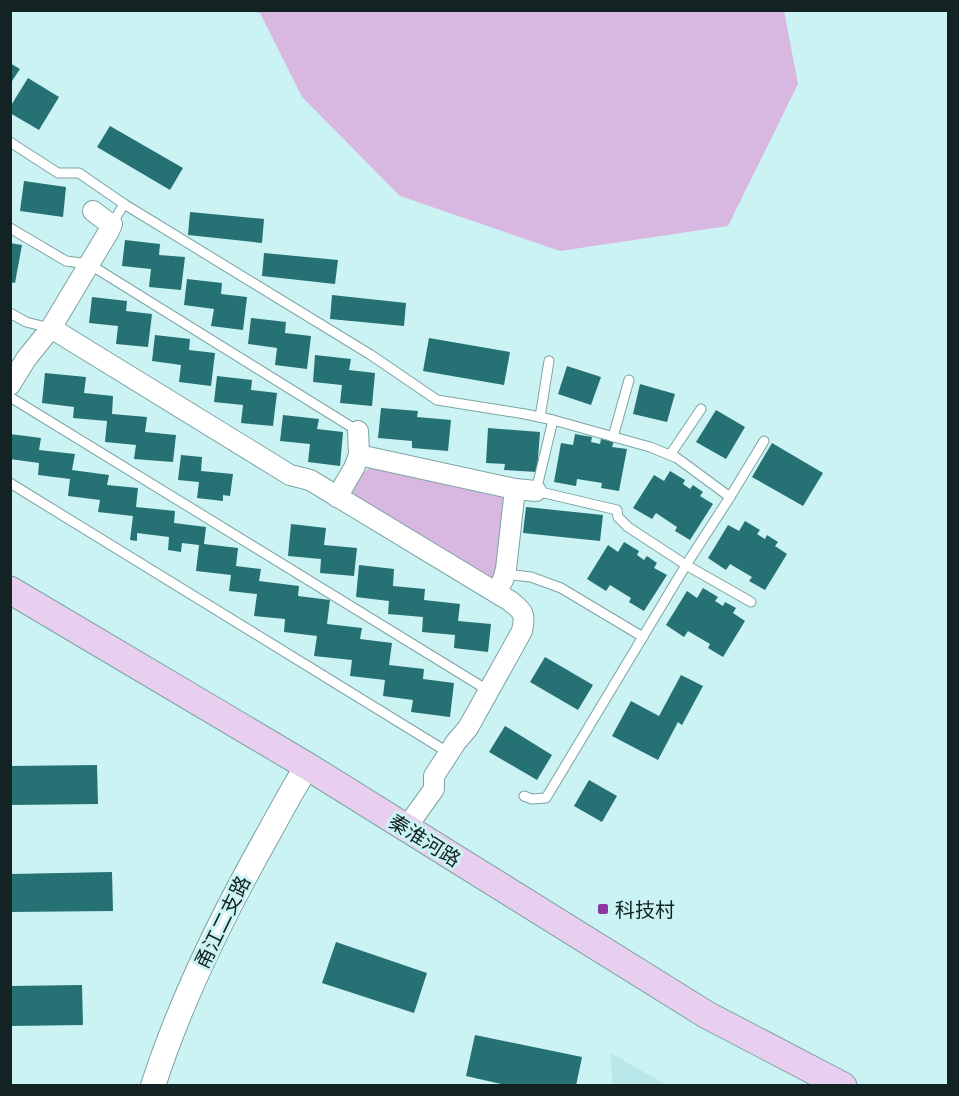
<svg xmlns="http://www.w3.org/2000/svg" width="959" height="1096" font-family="'Open Sans','Noto Sans SC',sans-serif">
<rect width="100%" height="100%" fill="#ccf3f4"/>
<path fill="#b8e8e9" d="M611,1053L666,1085H612Z"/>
<g fill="#d8b7e1">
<path d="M245,11H784L798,84L728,226L560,251L400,196L302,97L260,13Z"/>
<path d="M371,467L509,495L500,569L493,579L487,581L352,494L361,474Z"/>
</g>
<g fill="#257173">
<path d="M10,63L20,69L10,84Z"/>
<path d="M28,78L59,97L39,130L10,113V107Z"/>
<path d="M110,126L183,168L170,190L97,147Z"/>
<path d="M24,181L66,187L63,217L20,211Z"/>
<path d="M190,212L264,219L262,243L188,235Z"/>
<path d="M125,240L160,244L159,255L185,257L181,290L149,287L151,269L122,266Z"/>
<path d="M10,243L22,245L15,283L10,282Z"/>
<path d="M264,253L338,260L335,284L262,276Z"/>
<path d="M187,279L222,283L221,294L247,297L243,330L211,326L214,309L184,305Z"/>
<path d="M332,295L406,303L404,326L330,319Z"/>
<path d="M92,297L127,301L126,311L152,314L148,347L116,344L118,326L89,323Z"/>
<path d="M251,318L286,322L285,333L311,336L307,369L275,365L277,348L248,344Z"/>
<path d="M155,335L190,339L189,350L215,353L211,386L179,382L181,365L152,361Z"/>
<path d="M429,338L510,352L504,385L423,371Z"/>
<path d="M315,355L351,359L349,370L375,373L372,406L340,403L342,385L313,382Z"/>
<path d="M567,366L601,377L591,405L558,394Z"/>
<path d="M45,373L86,377L84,393L113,396L112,414L147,417L145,432L176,435L173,462L134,459L136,445L105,442L107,421L73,418L74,407L42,403Z"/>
<path d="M217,376L252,380L251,390L277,393L273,426L241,423L243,405L214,402Z"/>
<path d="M640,384L675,394L667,422L633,414Z"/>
<path d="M381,408L418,411L417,417L451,420L448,451L412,448V441L378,438Z"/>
<path d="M716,410L745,427L726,459L696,442Z"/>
<path d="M283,415L319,419L317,429L343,432L340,466L308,462L310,444L280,441Z"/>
<path d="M488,428L540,432L537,472L504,470L505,464L486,463Z"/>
<path d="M10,434L41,438L39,450L75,454L72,470L109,475L107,485L138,488L136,507L175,511L174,523L206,527L204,544L238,548L236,566L261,569L259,581L299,586L298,596L330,600L327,624L362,628L360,639L392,643L389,665L424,669L423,679L454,683L450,717L411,712L413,700L383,696L385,680L350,676L352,660L314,656L317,636L284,632L285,619L254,616L257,594L229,591L231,575L196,571L199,545L182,543L181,552L168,550L169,537L137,533V541L130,540L133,516L98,512L100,500L68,496L70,479L38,475L39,463L10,459Z"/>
<path d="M575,434L592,437L591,442L600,444L601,439L614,441L612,447L627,449L619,491L601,488L602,483L577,479L576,486L554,482L561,443L573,445Z"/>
<path d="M772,443L823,473L803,506L752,477Z"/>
<path d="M181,455L202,457L201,471L233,474L230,496L223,495V501L197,498L199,482L178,480Z"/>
<path d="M670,471L685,480L683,484L690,489L693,485L703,492L700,496L713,504L690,540L675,531L677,527L656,513L652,519L633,508L654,475L664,481Z"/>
<path d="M526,507L603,515L600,541L523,533Z"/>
<path d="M745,521L760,530L757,534L765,539L767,535L778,542L775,546L787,554L765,590L749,581L752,577L730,564L726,570L708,558L728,525L739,531Z"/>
<path d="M291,524L326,528L324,545L357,548L354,576L320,573L321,559L288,556Z"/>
<path d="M624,542L639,551L637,555L644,560L647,556L657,563L654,568L667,575L644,611L629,602L631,598L610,585L606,591L587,579L608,545L618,552Z"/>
<path d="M359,565L394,569L393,586L425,589L424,600L460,604L458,621L491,624L488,652L454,648L455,635L422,632L423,617L388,614L389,601L356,597Z"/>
<path d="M703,588L718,597L715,601L723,606L725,602L736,608L733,613L745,621L723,657L708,648L710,644L688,631L684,637L666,625L687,591L697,598Z"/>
<path d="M545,657L593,685L578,710L530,682Z"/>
<path d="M681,675L703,686L682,725L678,722L658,760L612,736L631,701L659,716Z"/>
<path d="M505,726L552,755L537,780L489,752Z"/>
<path d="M97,765L98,804L10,805V766Z"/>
<path d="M589,780L617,796L602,822L574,806Z"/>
<path d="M112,872L113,911L10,912V874Z"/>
<path d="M336,942L427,973L414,1013L322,983Z"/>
<path d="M82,985L83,1025L10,1026V986Z"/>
<path d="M475,1035L582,1057L576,1086H510L466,1076Z"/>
</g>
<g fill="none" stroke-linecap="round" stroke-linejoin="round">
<defs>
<g id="service">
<path d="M10,142L58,173H79L124,204"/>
<path d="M112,224L124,204L371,355L437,400L525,414L553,420L536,491L617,510L618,517L628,527L686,565L751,602"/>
<path d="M10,228L66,261L89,264L358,431"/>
<path d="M10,313L26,322L50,328"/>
<path d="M10,397L489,691"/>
<path d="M540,417L549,361"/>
<path d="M613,437L629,380"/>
<path d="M670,455L701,409"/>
<path d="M10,483L449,753"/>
<path d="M730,497L764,441"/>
<path d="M505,574L531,577L561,588L643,637"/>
<path d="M524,796L532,799L546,798L686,565L730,497L677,458L650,447L553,420"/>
</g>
<g id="minor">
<path d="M51,328L109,231L112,224L106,221L93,211"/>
<path d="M10,385L26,359L51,328L290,475L310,480L510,601C523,611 526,614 522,631L468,728L456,742L434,776V789L406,828"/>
<path d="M359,455L515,489L536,491"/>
<path d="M337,497L354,468L359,455L358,431"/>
<path d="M496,592L503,580L506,569L515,489"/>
</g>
<path id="tertiary" d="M153,1086C182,996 224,912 270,831C282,809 294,787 307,766"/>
<path id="secondary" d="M10,590L307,766L707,1015L843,1086"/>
</defs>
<use href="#service" stroke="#7da3a3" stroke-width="11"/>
<use href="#minor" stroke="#7da3a3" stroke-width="22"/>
<use href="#tertiary" stroke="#7da3a3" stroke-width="26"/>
<use href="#secondary" stroke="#7da3a3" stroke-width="29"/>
<use href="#service" stroke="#fff" stroke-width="9"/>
<use href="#minor" stroke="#fff" stroke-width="20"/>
<use href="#tertiary" stroke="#fff" stroke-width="24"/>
<use href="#secondary" stroke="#e8cfef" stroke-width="27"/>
</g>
<rect fill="#8d36a2" stroke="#ccf3f4" stroke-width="2" x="597" y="903" width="12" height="12" rx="3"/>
<g text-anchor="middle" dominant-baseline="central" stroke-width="6" stroke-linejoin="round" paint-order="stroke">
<g font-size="20" fill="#132222" stroke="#ccf3f4">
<text transform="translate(425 840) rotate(32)">秦淮河路</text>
<text transform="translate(222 922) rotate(-64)">甬江二支路</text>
</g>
<g font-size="20" fill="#132222" stroke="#ccf3f4" text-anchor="start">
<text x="615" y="909">科技村</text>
</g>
</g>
<rect width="959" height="1096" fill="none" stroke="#132222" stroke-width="24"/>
</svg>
